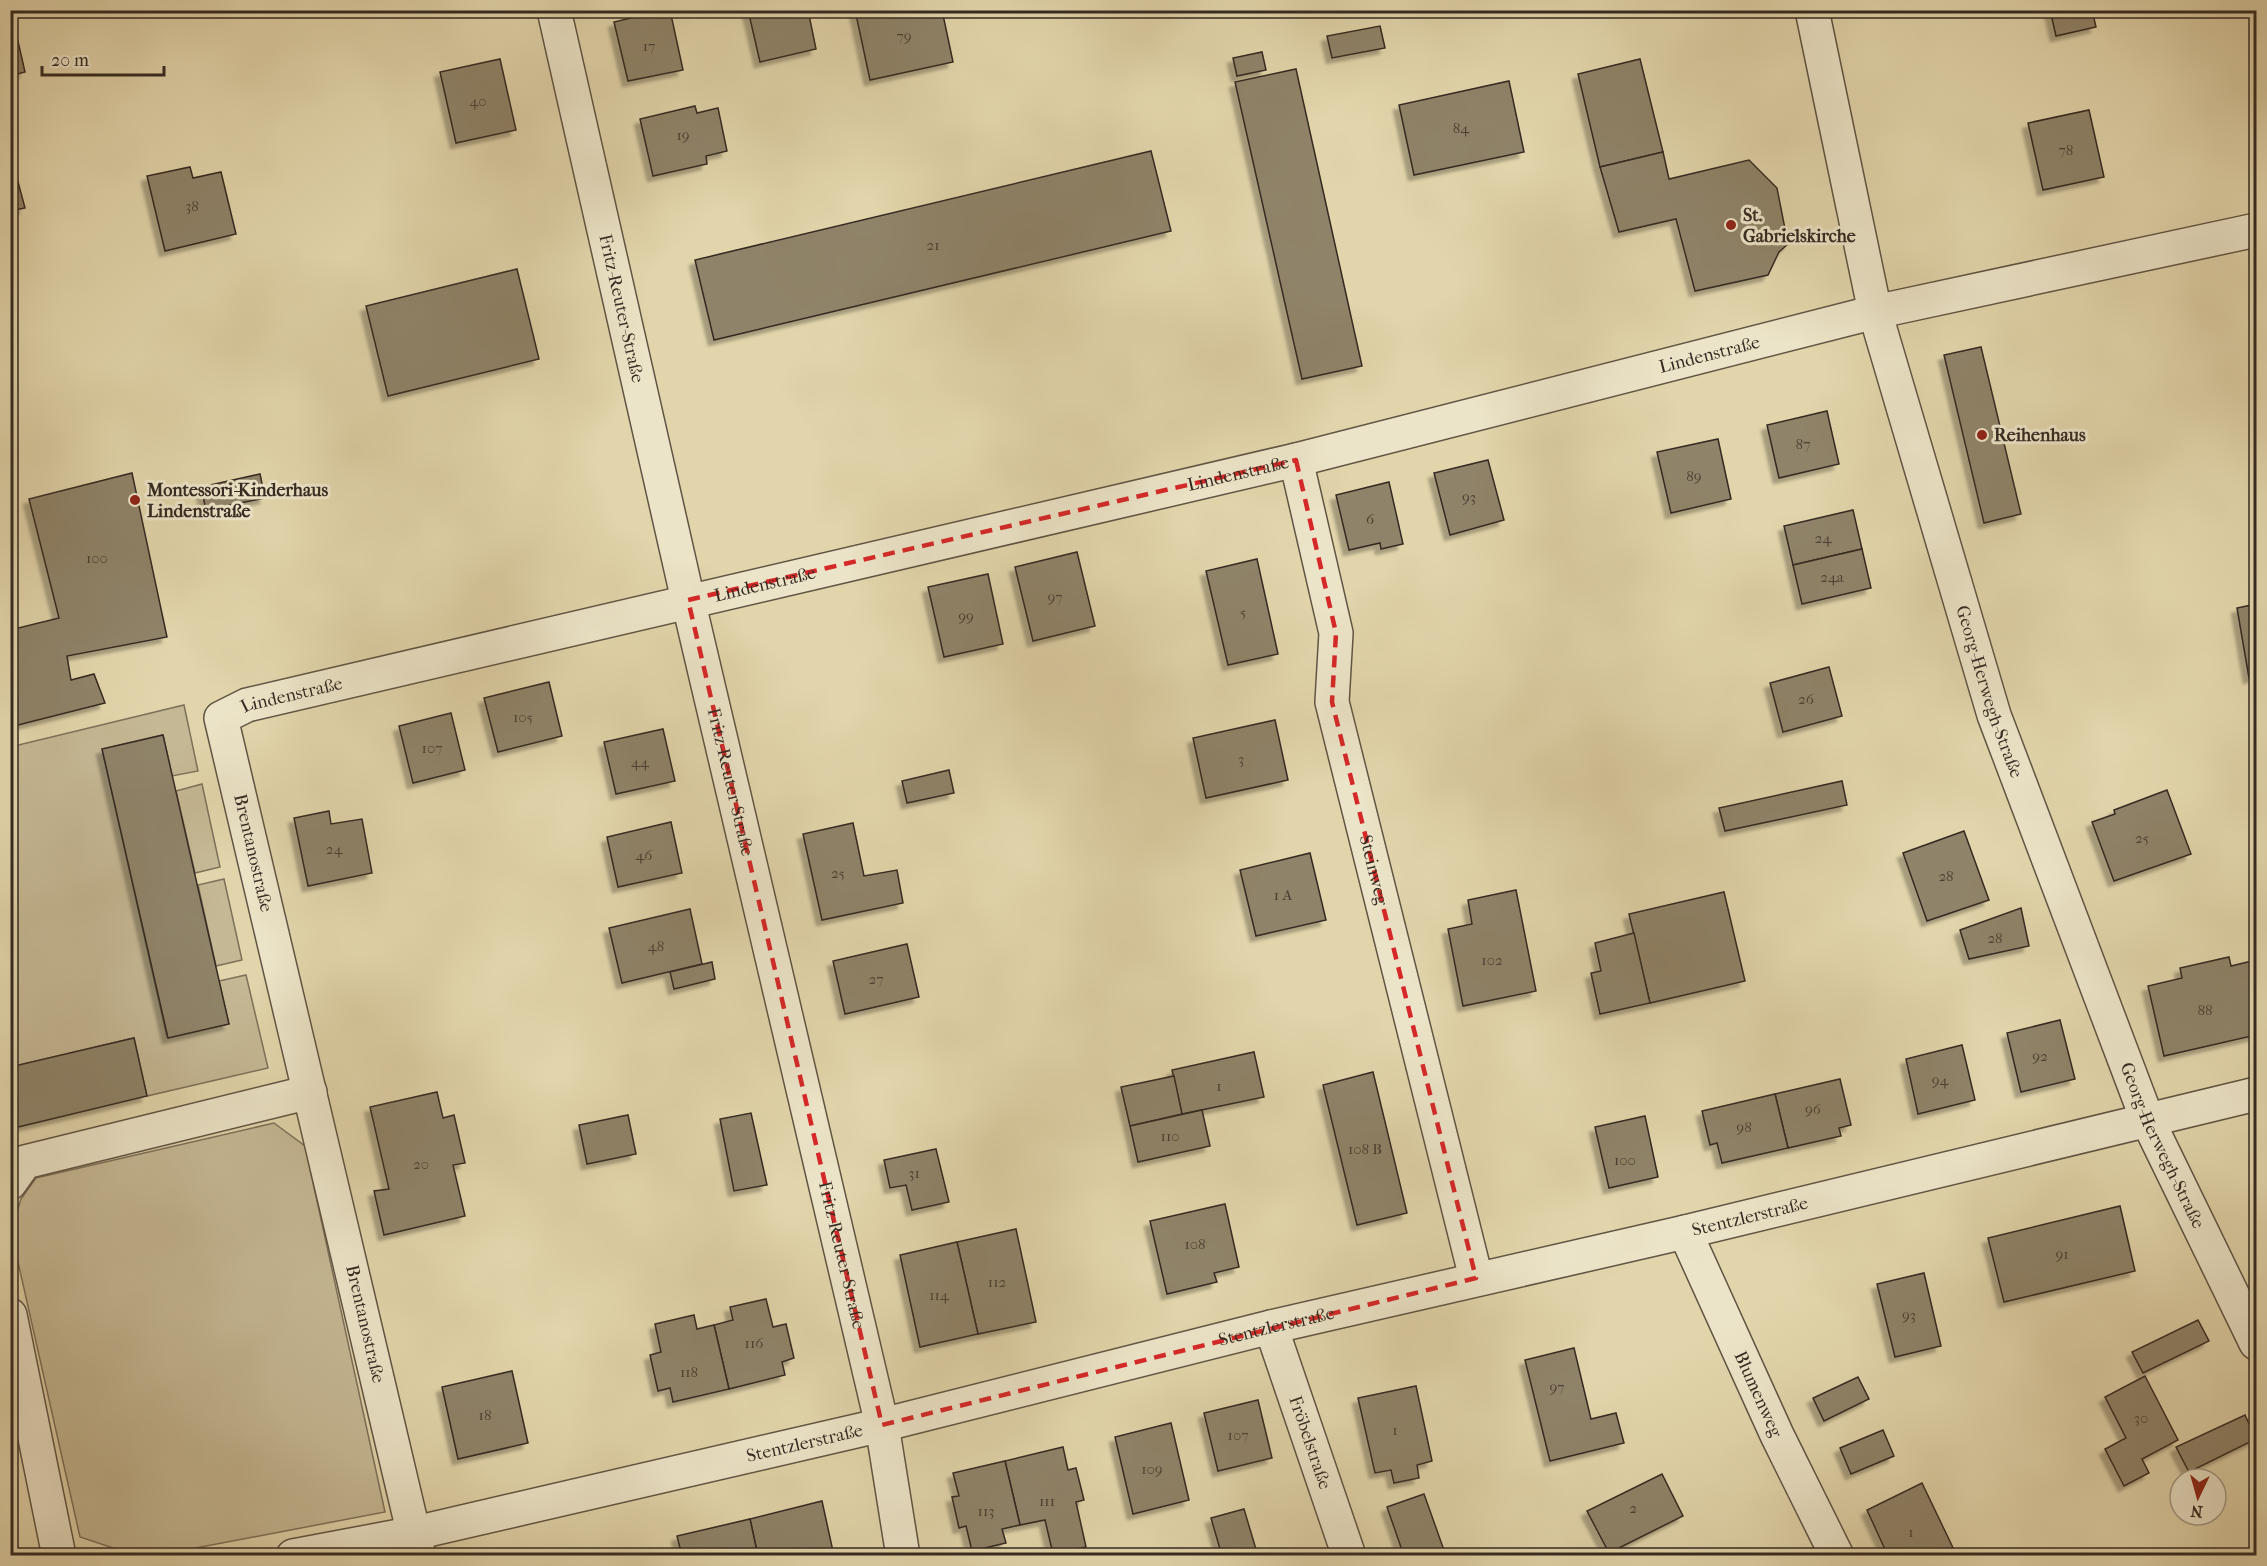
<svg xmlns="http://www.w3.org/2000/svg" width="2267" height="1566" font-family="'IM FELL French Canon',serif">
<defs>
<filter id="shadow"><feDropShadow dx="-5.5" dy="5.5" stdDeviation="1.5" flood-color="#0004"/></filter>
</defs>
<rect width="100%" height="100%" fill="#e2d5ab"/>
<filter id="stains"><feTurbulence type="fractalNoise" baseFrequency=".00333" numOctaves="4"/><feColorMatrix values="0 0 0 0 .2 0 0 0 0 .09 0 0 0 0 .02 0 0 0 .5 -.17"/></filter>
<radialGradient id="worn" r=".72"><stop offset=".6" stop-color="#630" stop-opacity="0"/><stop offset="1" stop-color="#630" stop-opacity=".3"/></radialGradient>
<g fill="#c5b894" stroke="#7d715b" stroke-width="1.5">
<path d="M184,705L198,771L172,776L163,735L102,749L167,1037L229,1024L219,981L246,975L268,1068L147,1096L134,1038L11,1067L10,747Z"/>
<path d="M202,784L220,867L195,873L176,791Z"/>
<path d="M224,879L242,960L216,966L198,885Z"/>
<path d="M274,1123L305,1146L385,1512L159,1555H134L80,1537L11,1231L21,1199L36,1178Z"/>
</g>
<g fill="#8f8369" stroke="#352a22" stroke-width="1.5" filter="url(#shadow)">
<path d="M664,10H670L683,70L628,81L614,22Z"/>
<path d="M748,10H808L816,49L760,62Z"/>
<path d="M855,10H942L953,62L870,80Z"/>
<path d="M2050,10H2092L2096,27L2056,36Z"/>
<path d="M1380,26L1385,48L1332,58L1327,36Z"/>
<path d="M17,37L25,72L10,76V38Z"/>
<path d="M1262,52L1266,70L1237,76L1233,58Z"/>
<path d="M500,59L516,130L456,143L440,72Z"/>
<path d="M1640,59L1663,152L1600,167L1578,74Z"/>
<path d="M1296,69L1362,366L1302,379L1235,82Z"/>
<path d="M1509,81L1524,152L1414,175L1399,105Z"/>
<path d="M695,106L697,113L718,108L727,151L706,156L707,164L653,176L640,119Z"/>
<path d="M2089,110L2104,177L2043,190L2028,123Z"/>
<path d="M1151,151L1171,231L714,340L695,260Z"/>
<path d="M10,152L25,208L10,211Z"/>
<path d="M1663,152L1669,179L1749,160L1777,188L1788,244L1779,252L1768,275L1695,291L1676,219L1619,232L1600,167Z"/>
<path d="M190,167L193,178L221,172L236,234L165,251L147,176Z"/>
<path d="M517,269L539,359L388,396L366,306Z"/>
<path d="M1981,347L2021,514L1984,523L1944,355Z"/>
<path d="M1827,411L1839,464L1779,478L1767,425Z"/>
<path d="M1718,439L1731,499L1671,513L1657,452Z"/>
<path d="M1488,460L1504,520L1450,535L1434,473Z"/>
<path d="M132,473L167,637L67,656L71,680L94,674L105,703L10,727V630L59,618L29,499Z"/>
<path d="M260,474L265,498L206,510L201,487Z"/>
<path d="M1389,482L1403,544L1381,549L1380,543L1349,550L1336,495Z"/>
<path d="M1853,510L1862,549L1793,565L1784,526Z"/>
<path d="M1862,549L1871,588L1802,604L1793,565Z"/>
<path d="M1077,552L1095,626L1033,641L1015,567Z"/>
<path d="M1257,559L1278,654L1228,665L1206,571Z"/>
<path d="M988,574L1003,644L944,657L928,587Z"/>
<path d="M2256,604V676L2249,678L2237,608Z"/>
<path d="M1829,667L1842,716L1783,732L1770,683Z"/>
<path d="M549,682L562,736L498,752L484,698Z"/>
<path d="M451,713L465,770L413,783L399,726Z"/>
<path d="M1275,720L1288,780L1206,798L1193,738Z"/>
<path d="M663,729L675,781L616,794L604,742Z"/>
<path d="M163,735L229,1024L168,1038L102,749Z"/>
<path d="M949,770L954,793L907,803L902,781Z"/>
<path d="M1842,781L1847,805L1725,831L1719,808Z"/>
<path d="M2167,790L2191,854L2114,881L2092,822L2115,814L2114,810Z"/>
<path d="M329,811L331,824L362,819L372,873L308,886L294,818Z"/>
<path d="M671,822L682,873L618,887L607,837Z"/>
<path d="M853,823L864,876L897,870L903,903L822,920L803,834Z"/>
<path d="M1964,831L1989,900L1927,921L1903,853Z"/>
<path d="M1310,853L1326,920L1256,936L1240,870Z"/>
<path d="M1516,890L1536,991L1463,1006L1448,929L1472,924L1468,900Z"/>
<path d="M1724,892L1745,981L1650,1003L1629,914Z"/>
<path d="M2021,908L2029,946L1969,959L1960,930Z"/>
<path d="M690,909L702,964L622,983L609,928Z"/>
<path d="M1634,933L1650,1003L1600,1014L1591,973L1601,971L1595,943Z"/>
<path d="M907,944L919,997L845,1014L833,961Z"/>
<path d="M2229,957L2231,966L2256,960V1035L2164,1056L2148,986L2182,978L2180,968Z"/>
<path d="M712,962L715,979L674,989L670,972Z"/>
<path d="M2060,1020L2075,1079L2021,1092L2007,1033Z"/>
<path d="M134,1038L147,1096L10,1129V1067Z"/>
<path d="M1962,1045L1975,1100L1918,1114L1906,1059Z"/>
<path d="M1254,1052L1264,1097L1182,1114L1172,1070Z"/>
<path d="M1373,1072L1407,1213L1357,1225L1323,1085Z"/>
<path d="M1174,1076L1182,1114L1130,1126L1121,1087Z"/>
<path d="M1840,1079L1851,1125L1839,1128L1841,1136L1788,1148L1775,1094Z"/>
<path d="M437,1092L443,1118L454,1115L465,1163L453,1165L465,1216L384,1235L374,1191L389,1189L370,1107Z"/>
<path d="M1775,1094L1788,1148L1722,1163L1717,1143L1710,1145L1702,1111Z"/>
<path d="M1202,1110L1210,1146L1138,1162L1130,1126Z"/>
<path d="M751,1113L767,1185L734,1191L720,1119Z"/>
<path d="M628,1115L636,1154L587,1164L579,1125Z"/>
<path d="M1645,1116L1658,1177L1609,1188L1595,1127Z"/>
<path d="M936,1149L949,1202L912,1210L906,1185L890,1188L884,1160Z"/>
<path d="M1225,1204L1239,1267L1214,1273L1217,1282L1167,1294L1150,1221Z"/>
<path d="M2120,1206L2135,1271L2004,1302L1988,1238Z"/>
<path d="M1016,1229L1036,1322L978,1334L957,1242Z"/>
<path d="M957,1242L978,1334L920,1347L900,1255Z"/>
<path d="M1924,1273L1941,1346L1895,1357L1877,1284Z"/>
<path d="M766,1299L773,1327L786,1324L794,1358L782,1362L785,1375L729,1389L714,1325L733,1320L730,1307Z"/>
<path d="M694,1315L697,1329L714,1325L729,1389L673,1402L670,1388L658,1391L650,1355L661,1352L655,1324Z"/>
<path d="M2198,1320L2209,1341L2143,1373L2132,1352Z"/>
<path d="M1574,1348L1591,1419L1616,1413L1624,1443L1550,1461L1525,1360Z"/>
<path d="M512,1371L528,1443L458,1459L442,1387Z"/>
<path d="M2145,1376L2178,1440L2142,1459L2149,1473L2124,1486L2105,1449L2126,1438L2105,1397Z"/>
<path d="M1858,1377L1869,1399L1824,1421L1813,1398Z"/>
<path d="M1416,1386L1432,1461L1417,1465L1419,1478L1394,1483L1391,1470L1375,1473L1358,1398Z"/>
<path d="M1258,1400L1272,1458L1218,1471L1204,1413Z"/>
<path d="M2245,1415L2256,1439L2189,1472L2176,1447Z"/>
<path d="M1171,1423L1189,1500L1133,1514L1115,1437Z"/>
<path d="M1883,1430L1894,1456L1851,1474L1840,1448Z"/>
<path d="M1063,1447L1068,1470L1076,1468L1084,1500L1076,1502L1086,1547L1053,1554L1045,1520L1020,1525L1005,1461Z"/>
<path d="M1005,1461L1020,1525L1002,1529L1006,1543L972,1551L966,1526L959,1528L952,1497L959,1496L953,1473Z"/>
<path d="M1662,1474L1683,1516L1609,1553L1587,1511Z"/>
<path d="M1922,1483L1956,1554L1888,1556L1867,1510Z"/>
<path d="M1424,1494L1445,1553L1404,1556L1387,1507Z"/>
<path d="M822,1501L834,1556H758L750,1519Z"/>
<path d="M1244,1509L1258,1556H1222L1211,1518Z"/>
<path d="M750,1519L758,1556H682L677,1536Z"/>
</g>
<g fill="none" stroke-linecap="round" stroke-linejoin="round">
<defs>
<g id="street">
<path id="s1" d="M554,10L688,600L882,1425L903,1556"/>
<path id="s2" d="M1812,10L1875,312L1994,715L2147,1119L2256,1343"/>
<path id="s3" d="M1296,460L1336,633L1332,702L1476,1278"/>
<path d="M10,1183L25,1162L310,1092"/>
<path id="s4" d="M1685,1232L1777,1435L1837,1556"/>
<path d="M10,1315L59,1556"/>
<path id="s5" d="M1271,1327L1349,1556"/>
<path id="s6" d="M293,1556L415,1533L882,1425L1271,1327L1685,1232L2256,1094"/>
<path id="s7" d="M419,1556L221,718L247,705L1296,460L1875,312L2256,230"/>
</g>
</defs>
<use href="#street" stroke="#605544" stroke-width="36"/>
<use href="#street" stroke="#ece4c8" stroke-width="33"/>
</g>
<path fill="none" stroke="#d62828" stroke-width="4.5" stroke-dasharray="12 8" stroke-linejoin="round" d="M1296,460L1336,633L1332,702L1476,1278L882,1425L688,600Z"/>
<g fill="#8f2418" stroke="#ece4c8" stroke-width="2">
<circle cx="1731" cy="225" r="6"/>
<circle cx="1982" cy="435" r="6"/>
<circle cx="135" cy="500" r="6"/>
</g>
<g text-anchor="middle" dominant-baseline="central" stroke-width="6" stroke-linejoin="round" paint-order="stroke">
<g font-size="15" fill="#4c4034">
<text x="904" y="36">79</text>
<text x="649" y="46">17</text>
<text x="478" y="101">40</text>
<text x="1461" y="128">84</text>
<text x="683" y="135">19</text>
<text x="2066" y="150">78</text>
<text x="192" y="206">38</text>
<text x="933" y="245">21</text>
<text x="1803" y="444">87</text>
<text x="1694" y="476">89</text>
<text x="1469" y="497">93</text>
<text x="1370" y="519">6</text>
<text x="1823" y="538">24</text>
<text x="97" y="558">100</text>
<text x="1832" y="577">24a</text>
<text x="1055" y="597">97</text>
<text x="1243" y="612">5</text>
<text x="966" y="616">99</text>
<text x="1806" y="699">26</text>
<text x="523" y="717">105</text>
<text x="432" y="748">107</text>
<text x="1241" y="759">3</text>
<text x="640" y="762">44</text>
<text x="2142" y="838">25</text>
<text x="334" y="849">24</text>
<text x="644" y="855">46</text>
<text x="838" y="873">25</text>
<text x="1946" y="876">28</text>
<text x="1283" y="895">1 A</text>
<text x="1995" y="938">28</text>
<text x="656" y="946">48</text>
<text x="1492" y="960">102</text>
<text x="876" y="979">27</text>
<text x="2205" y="1010">88</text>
<text x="2040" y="1056">92</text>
<text x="1940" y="1080">94</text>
<text x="1219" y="1086">1</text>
<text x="1813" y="1109">96</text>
<text x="1744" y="1127">98</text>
<text x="1170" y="1136">110</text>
<text x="1365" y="1149">108 B</text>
<text x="1625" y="1160">100</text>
<text x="421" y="1164">20</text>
<text x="914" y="1173">31</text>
<text x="1195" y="1244">108</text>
<text x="2062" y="1254">91</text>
<text x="997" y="1282">112</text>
<text x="939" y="1295">114</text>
<text x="1909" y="1315">93</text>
<text x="754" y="1343">116</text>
<text x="689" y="1372">118</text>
<text x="1557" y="1387">97</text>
<text x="485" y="1415">18</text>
<text x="2141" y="1418">30</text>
<text x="1395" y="1430">1</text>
<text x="1238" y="1435">107</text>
<text x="1152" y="1469">109</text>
<text x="1047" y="1501">111</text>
<text x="1633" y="1508">2</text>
<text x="986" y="1511">113</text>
<text x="1911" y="1532">1</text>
</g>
<g font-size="18" font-weight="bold" fill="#352a22" stroke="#ece4c8" text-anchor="start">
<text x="1743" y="215">St.<tspan x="1743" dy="21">Gabrielskirche</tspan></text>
<text x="1994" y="435">Reihenhaus</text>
<text x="147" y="490">Montessori-Kinderhaus<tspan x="147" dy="21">Lindenstraße</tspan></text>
</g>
<g font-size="18" fill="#352a22" stroke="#ece4c8">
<text stroke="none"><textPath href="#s1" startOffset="306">Fritz-Reuter-Straße</textPath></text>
<text stroke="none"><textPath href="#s7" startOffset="2394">Lindenstraße</textPath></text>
<text stroke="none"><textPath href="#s7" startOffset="1908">Lindenstraße</textPath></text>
<text stroke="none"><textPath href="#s7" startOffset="1422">Lindenstraße</textPath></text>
<text stroke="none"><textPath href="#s2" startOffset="705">Georg-Herwegh-Straße</textPath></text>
<text stroke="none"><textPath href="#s7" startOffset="936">Lindenstraße</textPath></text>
<text stroke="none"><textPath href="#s1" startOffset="792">Fritz-Reuter-Straße</textPath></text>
<text transform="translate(253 853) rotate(77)">Brentanostraße</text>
<text stroke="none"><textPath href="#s3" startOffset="420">Steinweg</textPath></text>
<text stroke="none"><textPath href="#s2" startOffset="1191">Georg-Herwegh-Straße</textPath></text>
<text stroke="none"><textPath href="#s6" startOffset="1496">Stentzlerstraße</textPath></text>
<text stroke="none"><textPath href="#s1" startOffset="1278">Fritz-Reuter-Straße</textPath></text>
<text transform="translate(365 1324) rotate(77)">Brentanostraße</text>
<text stroke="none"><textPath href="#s6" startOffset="1010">Stentzlerstraße</textPath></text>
<text stroke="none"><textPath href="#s4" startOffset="178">Blumenweg</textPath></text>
<text stroke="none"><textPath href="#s5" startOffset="122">Fröbelstraße</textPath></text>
<text stroke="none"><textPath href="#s6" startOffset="524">Stentzlerstraße</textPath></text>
</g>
</g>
<rect width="2267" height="1566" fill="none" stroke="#e2d5ab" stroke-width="36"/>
<rect x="12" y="12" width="2243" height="1542" fill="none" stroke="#352a22" stroke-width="3"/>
<rect x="18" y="18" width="2231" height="1530" fill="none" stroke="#352a22" stroke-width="1.5"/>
<g transform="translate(2198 1497) rotate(185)"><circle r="28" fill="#ece4c8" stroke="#a39a86" stroke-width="1.5"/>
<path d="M0-4.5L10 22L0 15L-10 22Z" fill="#8f2418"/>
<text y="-9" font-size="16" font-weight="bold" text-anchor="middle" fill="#352a22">N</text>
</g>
<path d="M42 66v9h122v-9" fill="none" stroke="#352a22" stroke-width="3"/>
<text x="51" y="66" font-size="18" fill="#352a22" stroke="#ece4c8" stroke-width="4.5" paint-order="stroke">20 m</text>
<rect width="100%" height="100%" filter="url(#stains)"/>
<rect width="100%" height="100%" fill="url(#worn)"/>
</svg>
